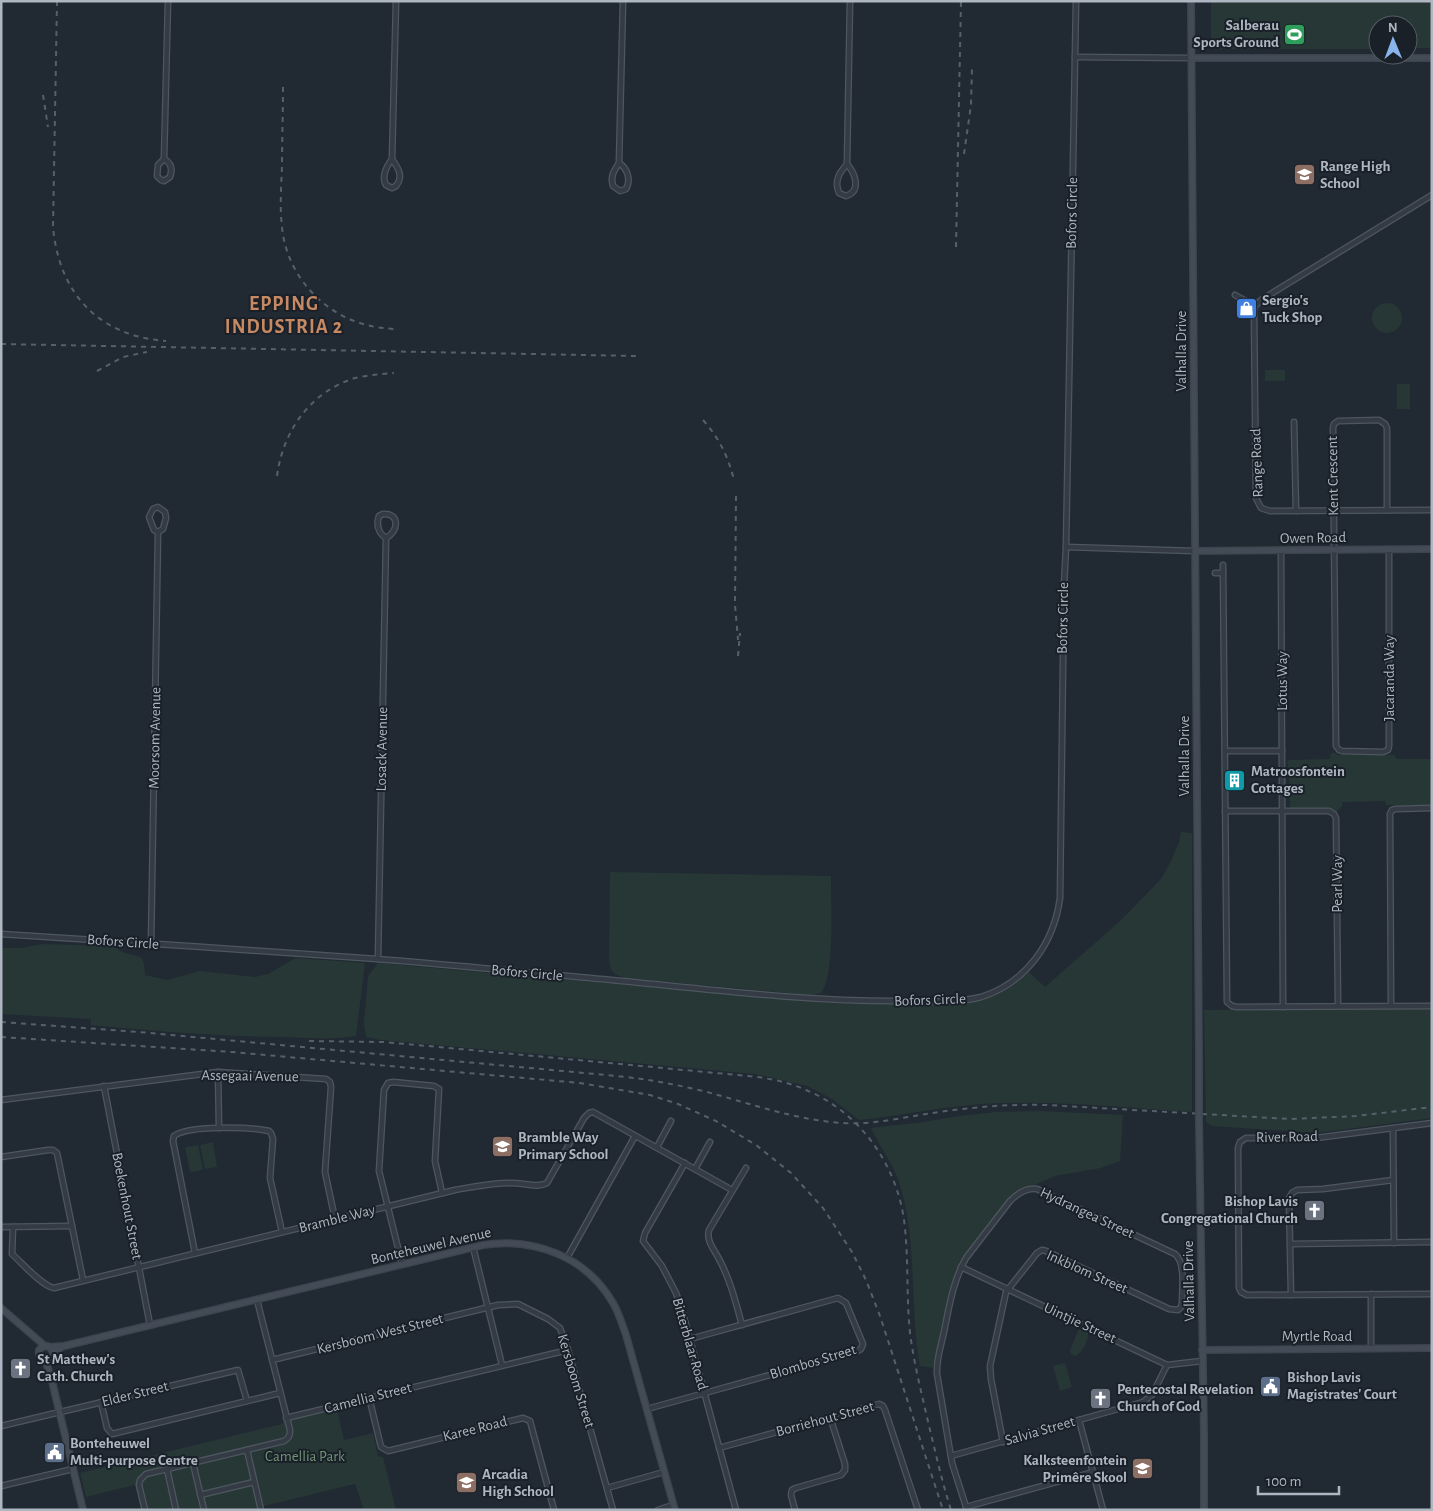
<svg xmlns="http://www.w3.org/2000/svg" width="1433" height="1511" font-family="'Alegreya Sans',sans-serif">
<rect width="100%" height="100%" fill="#212933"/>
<g fill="#263736">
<path d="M1211,1H1432V48H1408V25H1378V49H1218L1211,43Z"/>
<circle cx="1387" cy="318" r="15"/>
<rect x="1265" y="370" width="20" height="11"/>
<rect x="1397" y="384" width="13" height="25"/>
<path d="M1331,753H1334L1338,755H1395L1396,759H1432V805H1386L1385,801L1342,802V806L1337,811L1331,809H1292L1290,806L1289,770L1287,762L1289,760L1330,759Z"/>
<path d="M1181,832L1192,833V1112C1129,1108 1066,1101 1002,1103C954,1104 907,1115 859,1120L832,1099L807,1086L755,1074L380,1040L366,1037L364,1024L368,976L378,963L842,1004H956C983,1003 1010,991 1029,972L1045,987L1119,922L1161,879L1171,861L1179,842Z"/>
<path d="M610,872L831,876C831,900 835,977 821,993L812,995L625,978C614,975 610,972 609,960Z"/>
<path d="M43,944L114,946C122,955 132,953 142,958L144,964L145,975L167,980L200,971L255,977L268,974L296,958L365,963L356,1036C333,1040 309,1038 287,1037C221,1037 156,1031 91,1025V1019L1,1014V948H21Z"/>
<path d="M1432,1008V1118L1317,1133L1212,1126L1206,1122L1204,1010Z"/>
<path d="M1041,1111L1123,1115L1120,1161L1101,1168L1055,1176L1011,1195L960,1261L953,1282L933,1368L920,1366C909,1305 918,1241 899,1182C893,1163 879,1146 871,1128L923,1122L959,1116L996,1112Z"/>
<path d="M213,1142L217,1167L205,1169L200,1145Z"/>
<path d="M198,1145L203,1170L190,1172L185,1147Z"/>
<path d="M1081,1329L1088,1331C1089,1339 1083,1353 1075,1356L1071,1354L1070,1350L1078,1331Z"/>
<path d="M1065,1363L1072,1387L1060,1391L1053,1366Z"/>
<path d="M337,1408L344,1440L373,1433L378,1456L383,1457L396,1510H364L355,1484L264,1506L261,1510H141L135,1485L86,1497L80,1473L282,1424L286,1417L292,1419Z"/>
</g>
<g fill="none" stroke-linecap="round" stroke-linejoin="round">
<defs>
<g id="street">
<path d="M1075,57L1191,58"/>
<path d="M164,159L168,1"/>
<path d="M164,159C171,163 173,169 170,177L164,181L161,180L157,176L158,165Z"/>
<path d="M392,159L396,1"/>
<path d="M392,159C398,168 404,176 396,186L392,188L386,185C381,176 386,167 392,159Z"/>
<path d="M619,163L623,1"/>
<path d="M619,163C628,169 631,180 626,189L620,191L613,186C610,176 614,171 619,163Z"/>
<path d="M847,164L850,1"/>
<path d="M847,164C855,173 862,191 846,196L839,193C834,181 839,173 847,164Z"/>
<path d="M1432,195L1261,300L1255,306L1254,311L1256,498L1261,508L1270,511L1432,510"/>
<path d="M1235,295L1255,306"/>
<path d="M1294,422L1296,511"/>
<path d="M158,507L165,512L166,518L163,529L158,532L154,530L149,517L153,509Z"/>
<path d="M1387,510V428L1385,424L1379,420L1338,421L1334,424L1333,428L1336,746L1339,750L1342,751L1383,752L1388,750L1389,746V550"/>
<path d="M383,514C401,513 398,532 386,538C378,533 376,524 379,516Z"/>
<path d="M1066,547L1195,551"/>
<path d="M1281,551L1283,1007"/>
<path d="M1223,565L1227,1002L1232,1006L1237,1007L1432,1006"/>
<path d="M1215,573H1223"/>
<path d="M1225,751H1282"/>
<path d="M1225,811H1329L1334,814L1336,818L1338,1006"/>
<path d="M1,934C126,942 252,950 377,959C455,965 533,973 611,980C706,989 802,1001 897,1001C924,1001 954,1004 981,997C1026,983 1054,943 1060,898L1064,586L1066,547L1076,1"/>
<path d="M151,944L158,532"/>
<path d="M378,959L386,538"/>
<path d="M1391,1006L1390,814L1392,810L1396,809L1432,808"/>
<path d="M218,1072L219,1128"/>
<path d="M104,1086L150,1325"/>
<path d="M1,1100L218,1072L326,1079L330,1082L331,1087L325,1172L335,1219"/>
<path d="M1432,1123L1316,1138H1246L1240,1142L1238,1148L1239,1288L1241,1292L1247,1295L1432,1294"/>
<path d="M1393,1128L1394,1243"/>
<path d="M657,1147L671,1121"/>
<path d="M1,1157L48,1150H53L57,1153L83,1280"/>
<path d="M685,1163L645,1233L643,1241L662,1266L676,1293L682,1310L736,1510"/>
<path d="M695,1169L710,1142"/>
<path d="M1,1227L72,1226"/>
<path d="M13,1227L12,1254C22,1263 42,1286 54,1288L455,1190C478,1186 501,1181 524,1184C532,1185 540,1187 547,1183L584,1118L589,1113L593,1112L732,1190"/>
<path d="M1290,1244L1432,1242"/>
<path d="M473,1247L502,1365"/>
<path d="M195,1253L173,1141L174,1136C188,1125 251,1127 269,1131L271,1133L273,1139L270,1178L282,1232"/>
<path d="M567,1258L635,1136"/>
<path d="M402,1264L379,1171L384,1090L388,1083L393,1082L434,1086L439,1089L435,1161L442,1193"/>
<path d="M961,1267L1167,1365L1202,1361"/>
<path d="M1291,1295L1289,1198L1292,1193L1297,1190L1323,1189L1393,1180"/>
<path d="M742,1325C736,1303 730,1279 719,1259C714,1249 706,1241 709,1230L746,1168"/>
<path d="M1371,1348V1294"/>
<path d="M272,1360L498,1305L518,1304L548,1319L560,1328L568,1350L613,1510"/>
<path d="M369,1397L381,1447L388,1451L523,1418L530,1421L554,1510"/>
<path d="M101,1402L107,1428L112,1434L280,1393"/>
<path d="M647,1409L857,1351L861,1349L863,1344L846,1303L838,1298L690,1339"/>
<path d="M286,1418L568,1350"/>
<path d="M1079,1420L1103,1510"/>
<path d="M1,1426L238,1370L247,1401"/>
<path d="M719,1448L879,1404L883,1406L885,1410L918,1510"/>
<path d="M247,1450L261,1510"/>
<path d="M951,1456L1143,1402L1152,1395L1167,1365"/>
<path d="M193,1463L204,1510"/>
<path d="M167,1469L176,1510"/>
<path d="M1,1486L73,1469"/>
<path d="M607,1488L664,1472"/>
<path d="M200,1495L254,1482"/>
<path d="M966,1507L1093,1472"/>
<path d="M145,1510L139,1485L140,1480L146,1474L284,1441C289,1438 290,1436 290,1430L257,1300"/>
<path d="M658,1510L673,1505"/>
<path d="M795,1510L791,1495L792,1490L796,1488L841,1475L845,1470V1464L830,1417"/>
<path d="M967,1510L952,1463L937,1374C936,1360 941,1346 944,1332C949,1307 953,1281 966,1258L1010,1201C1017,1194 1027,1187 1037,1189L1175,1254C1186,1263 1182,1290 1182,1303L1181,1307L1178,1310L1169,1309L1046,1251L1042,1250L1037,1253L1006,1292L990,1366L991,1379L1003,1442"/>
</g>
<g id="secondary">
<path d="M1191,1L1199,1057"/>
<path d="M1191,58H1432"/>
<path d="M1195,551L1432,549"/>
<path d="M1199,1121L1204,1434V1510"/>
<path d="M1,1308L45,1346"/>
<path d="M50,1347L64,1346L483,1245C533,1237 586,1256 613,1303C619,1313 622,1324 626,1335L675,1510"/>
<path d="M1202,1350L1432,1348"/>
<path d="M53,1354L52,1350L48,1346L42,1347L39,1350C38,1357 42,1360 48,1360L57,1350L62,1347"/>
<path d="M45,1360L51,1377L83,1510"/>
</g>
</defs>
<use href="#street" stroke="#4e565f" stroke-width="7"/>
<use href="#secondary" stroke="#3d444d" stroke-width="8"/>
<use href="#street" stroke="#343b44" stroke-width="4.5"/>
<use href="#secondary" stroke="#424b56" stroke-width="5.5"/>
<g stroke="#56606a" stroke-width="2" stroke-dasharray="5 5" stroke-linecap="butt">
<path d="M57,1L53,227C59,293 98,336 166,341"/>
<path d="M283,87C283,114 282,140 282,167C281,191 279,216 284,240C293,281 326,315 367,325C377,328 387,328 398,330"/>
<path d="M43,95L48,127"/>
<path d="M964,154L971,105L972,67"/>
<path d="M956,247L961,1"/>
<path d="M1,344L637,356"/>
<path d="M97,371L123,357L147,352"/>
<path d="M703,420C719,438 728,456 734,480"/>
<path d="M277,476C283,431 310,392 355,378C368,375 381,374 394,373"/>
<path d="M736,496L735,605L738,640"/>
<path d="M738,656L740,633"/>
<path d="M1,1022L139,1032L617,1076C646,1079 674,1084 703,1091C749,1103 795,1120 843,1123C873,1125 904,1117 933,1113C971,1107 1008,1104 1047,1105L1290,1119L1356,1116L1432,1107"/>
<path d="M1,1037L232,1052L580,1083L650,1095L678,1104L716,1121L756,1145L791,1173L823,1208L852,1252L866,1280L880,1316L943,1510"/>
<path d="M309,1041L383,1042L417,1045L748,1076C768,1078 788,1082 806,1090C859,1112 896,1163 904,1220C909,1257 906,1295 910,1333C914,1364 922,1395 929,1426C936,1454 942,1482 951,1510"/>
</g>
<defs>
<path id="secondary-bridge" d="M1199,1057V1121"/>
</defs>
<use href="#secondary-bridge" stroke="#3d444d" stroke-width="8" stroke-linecap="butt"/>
<use href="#secondary-bridge" stroke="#424b56" stroke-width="5.5"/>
</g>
<defs>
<symbol id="stadium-square" viewBox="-11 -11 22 22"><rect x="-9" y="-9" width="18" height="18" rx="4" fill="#2e9e5b" stroke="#1a2028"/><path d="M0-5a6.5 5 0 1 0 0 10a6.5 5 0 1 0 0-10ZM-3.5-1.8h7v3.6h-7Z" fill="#fff"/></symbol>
<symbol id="school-square" viewBox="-11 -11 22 22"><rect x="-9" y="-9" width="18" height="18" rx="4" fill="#8d6e63" stroke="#1a2028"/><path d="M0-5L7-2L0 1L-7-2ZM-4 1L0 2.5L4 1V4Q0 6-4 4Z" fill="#fff"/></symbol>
<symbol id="shop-square" viewBox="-11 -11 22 22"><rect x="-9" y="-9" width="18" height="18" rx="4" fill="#3f7fe0" stroke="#1a2028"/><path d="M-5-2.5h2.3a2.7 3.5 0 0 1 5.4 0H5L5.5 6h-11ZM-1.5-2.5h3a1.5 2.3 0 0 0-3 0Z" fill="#fff"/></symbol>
<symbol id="building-square" viewBox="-11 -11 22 22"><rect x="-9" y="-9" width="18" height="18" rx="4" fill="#0f9aa8" stroke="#1a2028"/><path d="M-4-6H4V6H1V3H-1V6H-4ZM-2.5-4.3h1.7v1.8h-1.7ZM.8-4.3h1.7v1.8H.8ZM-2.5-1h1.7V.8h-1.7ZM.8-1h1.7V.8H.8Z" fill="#fff"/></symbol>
<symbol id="church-square" viewBox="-11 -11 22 22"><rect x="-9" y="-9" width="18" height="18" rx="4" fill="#6b7280" stroke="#1a2028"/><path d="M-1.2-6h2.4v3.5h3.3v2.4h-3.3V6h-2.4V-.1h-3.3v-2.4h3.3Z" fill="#fff"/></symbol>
<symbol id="civic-square" viewBox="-11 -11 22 22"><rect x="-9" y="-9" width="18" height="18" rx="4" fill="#5c6f8a" stroke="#1a2028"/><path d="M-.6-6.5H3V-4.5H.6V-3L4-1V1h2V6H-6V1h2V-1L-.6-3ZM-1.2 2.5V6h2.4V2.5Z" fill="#fff"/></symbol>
</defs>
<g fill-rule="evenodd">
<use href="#stadium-square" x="1282" y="22" width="25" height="25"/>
<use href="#school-square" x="1292" y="162" width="25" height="25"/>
<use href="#shop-square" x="1234" y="296" width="25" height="25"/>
<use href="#building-square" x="1222" y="768" width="25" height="25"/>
<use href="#school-square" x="490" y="1134" width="25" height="25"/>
<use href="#church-square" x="1302" y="1198" width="25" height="25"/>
<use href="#church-square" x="8" y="1356" width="25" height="25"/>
<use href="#civic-square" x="1258" y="1374" width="25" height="25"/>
<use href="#church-square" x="1088" y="1386" width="25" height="25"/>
<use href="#civic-square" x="42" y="1440" width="25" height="25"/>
<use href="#school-square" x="1130" y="1456" width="25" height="25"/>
<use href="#school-square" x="454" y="1470" width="25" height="25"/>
</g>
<g text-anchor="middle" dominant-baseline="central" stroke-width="4" stroke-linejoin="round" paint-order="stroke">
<g font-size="15" font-weight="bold" fill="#aeb6c1" stroke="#1a2028" text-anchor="start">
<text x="1279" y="25" text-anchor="end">Salberau<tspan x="1279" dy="17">Sports Ground</tspan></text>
<text x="1320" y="166">Range High<tspan x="1320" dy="17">School</tspan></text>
<text x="1262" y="300">Sergio's<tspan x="1262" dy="17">Tuck Shop</tspan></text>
<text x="1251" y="771">Matroosfontein<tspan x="1251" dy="17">Cottages</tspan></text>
<text x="518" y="1137">Bramble Way<tspan x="518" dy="17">Primary School</tspan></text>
<text x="1298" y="1201" text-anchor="end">Bishop Lavis<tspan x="1298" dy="17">Congregational Church</tspan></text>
<text x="37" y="1359">St Matthew's<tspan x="37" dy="17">Cath. Church</tspan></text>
<text x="1287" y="1377">Bishop Lavis<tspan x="1287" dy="17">Magistrates' Court</tspan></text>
<text x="1117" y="1389">Pentecostal Revelation<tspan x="1117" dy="17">Church of God</tspan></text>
<text x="70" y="1443">Bonteheuwel<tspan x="70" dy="17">Multi-purpose Centre</tspan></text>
<text x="1127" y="1460" text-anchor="end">Kalksteenfontein<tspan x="1127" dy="17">Primêre Skool</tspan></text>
<text x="482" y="1474">Arcadia<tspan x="482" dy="17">High School</tspan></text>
</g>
<g font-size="15" fill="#aeb6c1" stroke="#1a2028">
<text transform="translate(1072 213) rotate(-89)">Bofors Circle</text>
<text transform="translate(1181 351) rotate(-90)">Valhalla Drive</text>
<text transform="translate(1257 463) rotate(-92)">Range Road</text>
<text transform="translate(1333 476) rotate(-91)">Kent Crescent</text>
<text transform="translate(1313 538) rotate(-1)">Owen Road</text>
<text transform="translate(1063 618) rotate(-89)">Bofors Circle</text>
<text transform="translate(1389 678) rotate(-90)">Jacaranda Way</text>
<text transform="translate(1282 681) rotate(-90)">Lotus Way</text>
<text transform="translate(155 738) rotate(-89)">Moorsom Avenue</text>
<text transform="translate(382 749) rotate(-89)">Losack Avenue</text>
<text transform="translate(1184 756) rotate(-90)">Valhalla Drive</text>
<text transform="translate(1337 884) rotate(-90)">Pearl Way</text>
<text transform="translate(123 942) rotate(4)">Bofors Circle</text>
<text transform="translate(527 973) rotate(5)">Bofors Circle</text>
<text transform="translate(930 1000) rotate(-2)">Bofors Circle</text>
<text transform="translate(250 1076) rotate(1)">Assegaai Avenue</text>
<text transform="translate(1287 1137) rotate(-1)">River Road</text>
<text transform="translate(127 1206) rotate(79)">Boekenhout Street</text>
<text transform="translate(1087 1213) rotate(25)">Hydrangea Street</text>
<text transform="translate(337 1219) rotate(-14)">Bramble Way</text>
<text transform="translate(431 1246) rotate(-13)">Bonteheuwel Avenue</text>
<text transform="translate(1087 1272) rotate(24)">Inkblom Street</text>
<text transform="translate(1189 1281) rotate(-91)">Valhalla Drive</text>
<text transform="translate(1080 1323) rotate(25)">Uintjie Street</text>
<text transform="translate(380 1334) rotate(-14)">Kersboom West Street</text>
<text x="1317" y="1336">Myrtle Road</text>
<text transform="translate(690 1344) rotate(74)">Bitterblaar Road</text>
<text transform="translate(813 1362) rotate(-17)">Blombos Street</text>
<text transform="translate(576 1381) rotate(73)">Kersboom Street</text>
<text transform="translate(135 1394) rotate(-14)">Elder Street</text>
<text transform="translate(368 1398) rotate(-14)">Camellia Street</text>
<text transform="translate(825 1419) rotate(-15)">Borriehout Street</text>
<text transform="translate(475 1429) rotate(-14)">Karee Road</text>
<text transform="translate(1040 1431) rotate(-16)">Salvia Street</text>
</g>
<g font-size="15" fill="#709476" stroke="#1a2028">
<text x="305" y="1456">Camellia Park</text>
</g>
<g font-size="20" font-weight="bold" letter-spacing="1" fill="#c68963" stroke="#1a2028">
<text x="284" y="304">EPPING<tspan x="284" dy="23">INDUSTRIA 2</tspan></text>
</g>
</g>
<rect width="1433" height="1511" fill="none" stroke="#aeb6c1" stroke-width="5"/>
<g transform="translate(1393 40) rotate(359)"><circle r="24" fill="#1a2028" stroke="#555c65"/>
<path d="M0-4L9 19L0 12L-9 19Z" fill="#88b4eb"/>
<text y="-8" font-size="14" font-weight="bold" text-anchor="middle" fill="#aeb6c1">N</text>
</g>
<path d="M1258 1486v8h81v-8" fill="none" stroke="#aeb6c1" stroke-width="2.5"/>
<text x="1266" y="1486" font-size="15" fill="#aeb6c1" stroke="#1a2028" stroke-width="4" paint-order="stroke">100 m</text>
</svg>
